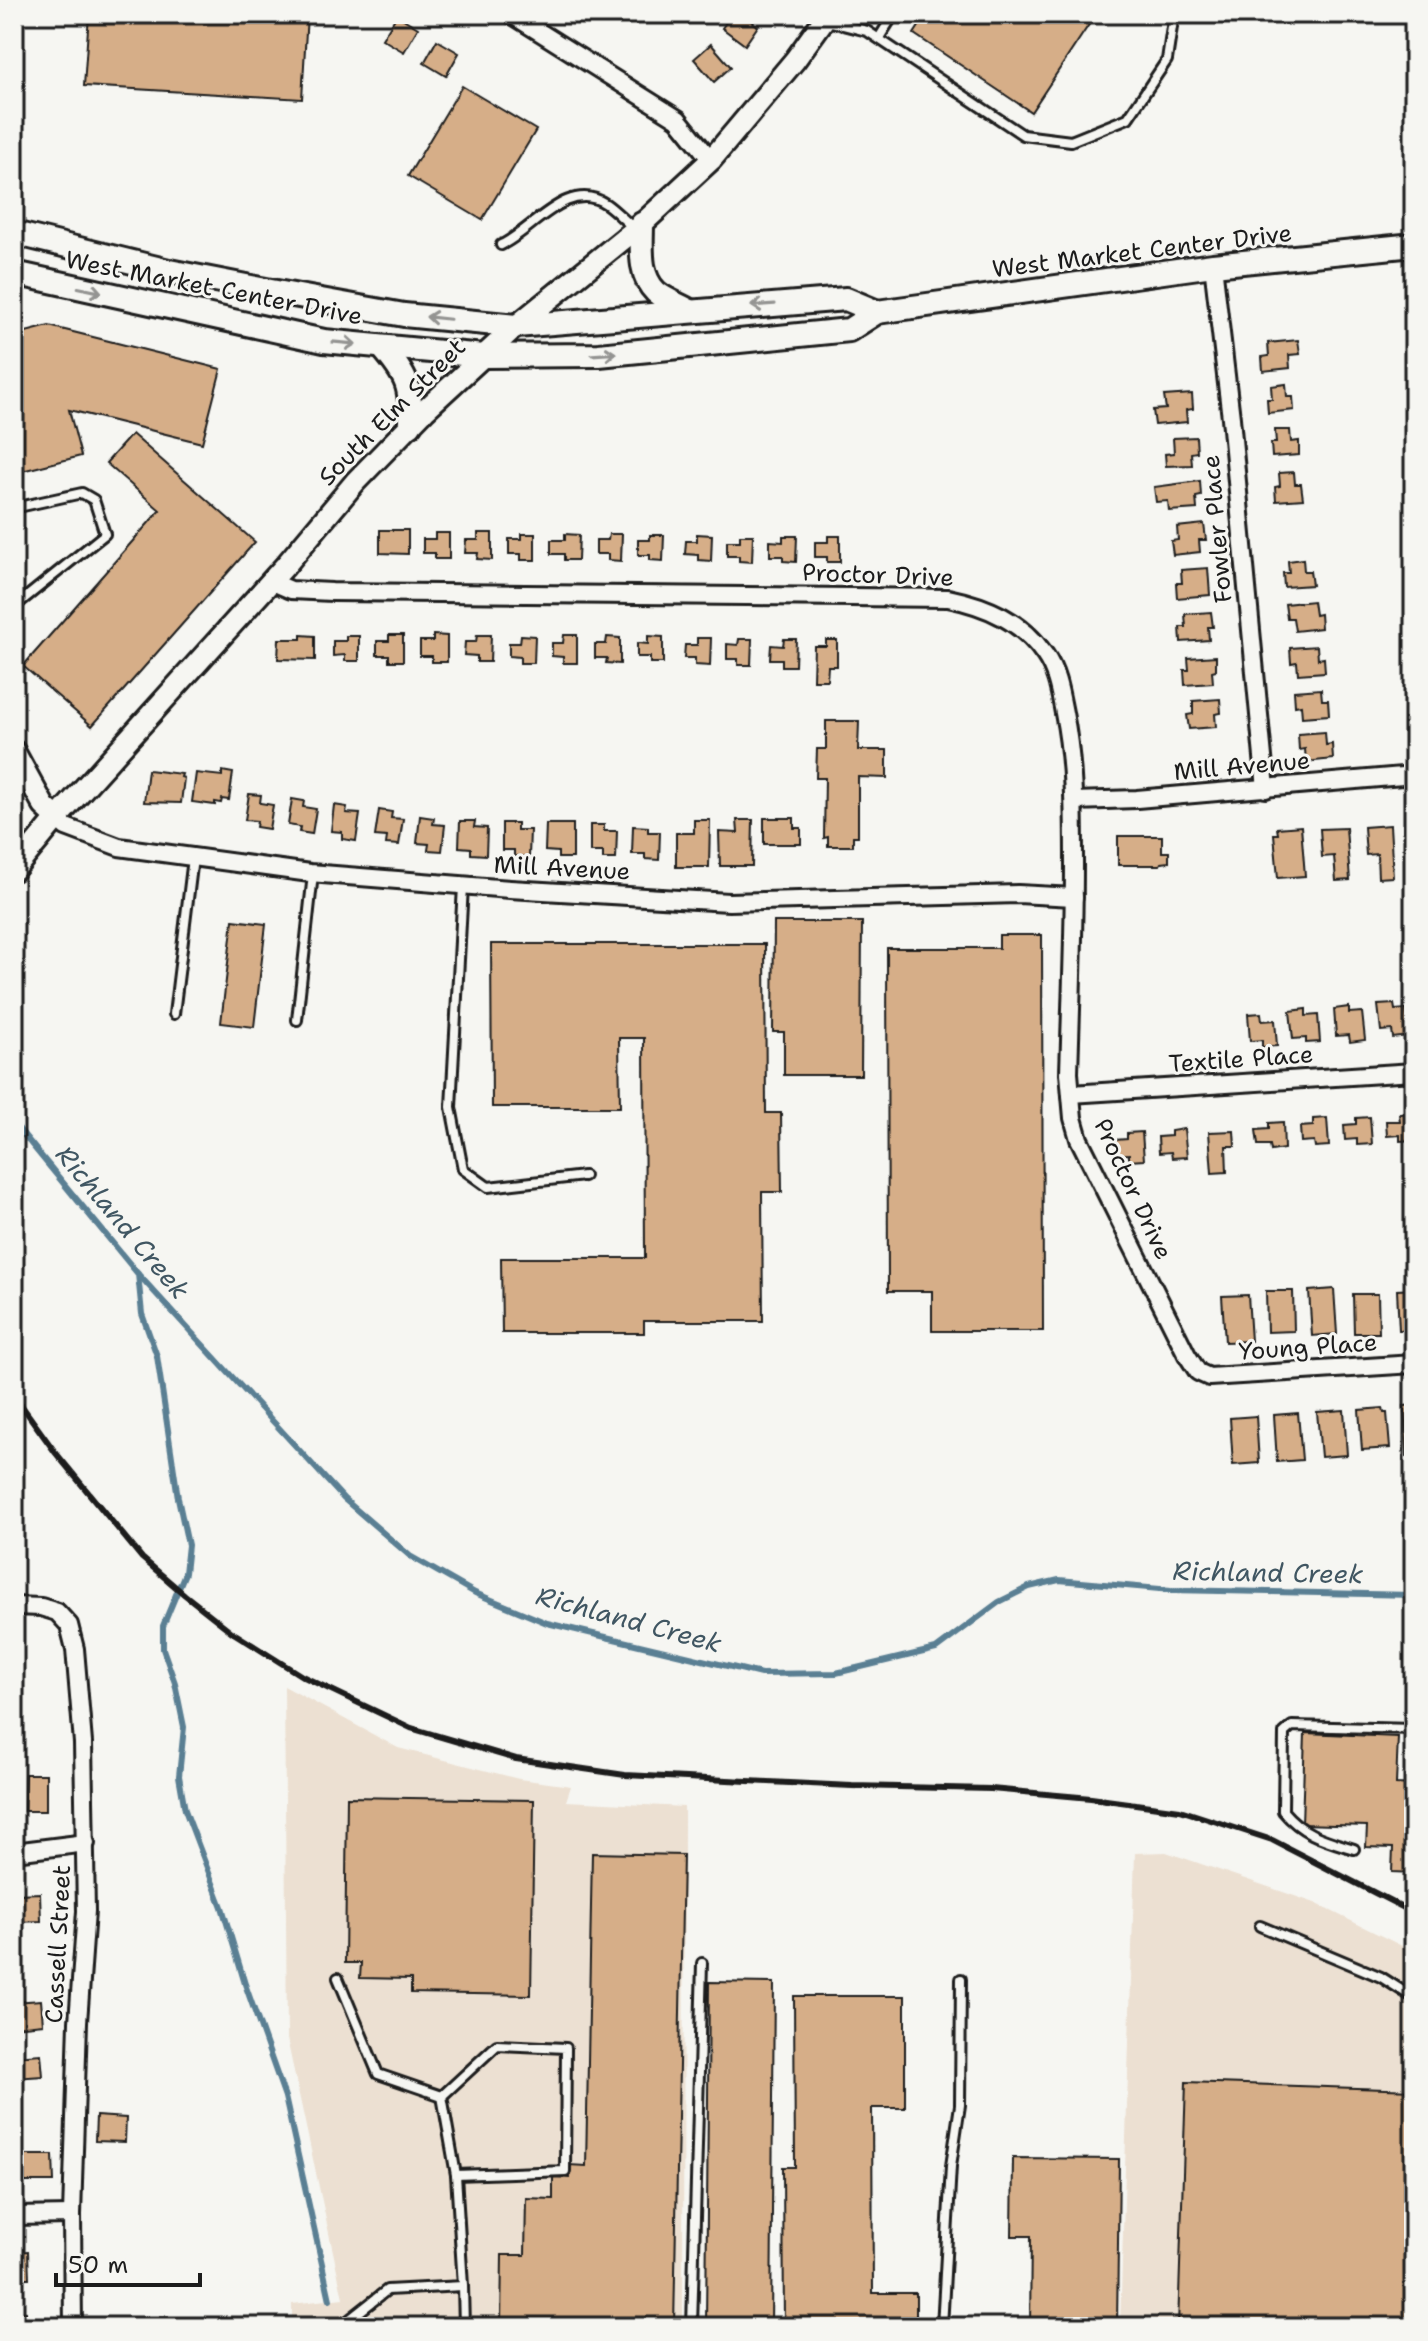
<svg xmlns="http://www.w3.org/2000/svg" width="1428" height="2341" font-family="'Shantell Sans',sans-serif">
<rect width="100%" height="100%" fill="#f6f6f2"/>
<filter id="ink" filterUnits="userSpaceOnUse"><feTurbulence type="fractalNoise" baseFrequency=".0125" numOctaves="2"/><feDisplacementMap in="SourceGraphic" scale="16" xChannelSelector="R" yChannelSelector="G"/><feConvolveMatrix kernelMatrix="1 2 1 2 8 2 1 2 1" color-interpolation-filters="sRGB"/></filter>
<g filter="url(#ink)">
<g fill="#ece0d2">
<path d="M284,1686L398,1748L519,1779L571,1786L566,1801L684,1807L683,2327H292V2304L343,2298L287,2039Z"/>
<path d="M1166,1852L1315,1903L1414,1952V2327H1120L1135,1853Z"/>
</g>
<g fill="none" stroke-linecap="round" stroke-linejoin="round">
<g stroke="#5a7f93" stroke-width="6">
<path d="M14,1123L138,1274L344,1499L410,1556L475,1593L547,1623L761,1674L836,1673L936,1649L999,1602L1029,1587L1059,1580L1171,1590L1414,1595"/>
<path d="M138,1274L142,1314L157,1356L178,1498L188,1545L185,1573L163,1626V1649L175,1683L184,1727L179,1776L185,1810L222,1907L245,1984L285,2097L330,2300"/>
</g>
</g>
<g fill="#d6ae88" stroke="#1c1c1c" stroke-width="2">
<path d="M89,14H307L302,99L84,86Z"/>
<path d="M732,14H741L758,26L745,45L722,28Z"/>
<path d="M927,14H1096L1031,112L914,34Z"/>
<path d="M397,15L418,28L404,52L382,39Z"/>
<path d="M437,40L459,53L446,76L424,63Z"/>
<path d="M711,44L731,67L714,82L694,59Z"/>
<path d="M462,86L536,130L482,220L408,176Z"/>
<path d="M49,326L221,369L202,443L69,410L81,456L14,473V335Z"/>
<path d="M1298,340L1300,354L1289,355L1290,368L1263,371L1262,357L1269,356L1268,343Z"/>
<path d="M1286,384L1287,397H1293L1294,410L1268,413L1267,399H1272L1271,386Z"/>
<path d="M1192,394L1193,409L1186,410L1187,422L1155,425L1153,410L1166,409L1164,396Z"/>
<path d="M1275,430H1290L1291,442L1299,441V455L1272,457L1271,443H1276Z"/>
<path d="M132,434L255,542L92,726L23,666L160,510L106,463Z"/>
<path d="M1196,437L1197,452L1191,453L1192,465L1166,466L1165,454L1174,453L1173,438Z"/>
<path d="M1294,472L1295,484H1301L1303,499L1276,501L1275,487L1280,486L1279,473Z"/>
<path d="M1200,481L1201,496L1196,497L1197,509L1169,511L1168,501L1156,502L1154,487Z"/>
<path d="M1204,524L1206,540H1199L1200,552L1173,555L1171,541L1178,540L1177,527Z"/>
<path d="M380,530H408V554L380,553Z"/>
<path d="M435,533H449V559H435V553H423V539H435Z"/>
<path d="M478,533H492V560L477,559L478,553H465L466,540H478Z"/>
<path d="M522,534H535V560H521V554H509V539H522Z"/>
<path d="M565,534L579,535L578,560H564V554H551V540H565Z"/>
<path d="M609,534H622L621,561L608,560V554H596V540H608Z"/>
<path d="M697,534L712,535L711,561L698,560V555L685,554L686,541H697Z"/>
<path d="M650,535H664L663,561L650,560V555H638V540H650Z"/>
<path d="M740,535H753L752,562L739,561V556H727V541H740Z"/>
<path d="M783,536H797L796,562L783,561V556H770V541L783,542Z"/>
<path d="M828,536H840V562H827V557H815V542H828Z"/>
<path d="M1303,559L1304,571H1310L1312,585L1284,587L1283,573H1289L1288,561Z"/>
<path d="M1208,568L1210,595L1177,598L1176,583H1182L1181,570Z"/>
<path d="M1313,601L1315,615L1320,614L1321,628L1295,631L1293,618H1287L1285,604Z"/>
<path d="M1211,612L1213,627H1208L1209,640L1181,642L1180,627H1186L1185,614Z"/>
<path d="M301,635L315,636V660L278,659L279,639H301Z"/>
<path d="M389,635H403V661H389V655H377V641H389Z"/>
<path d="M433,635L447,636V662H432V656H420V641H433Z"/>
<path d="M477,635H491L490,662H477V656L464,655L465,642H476Z"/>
<path d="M521,635L535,636L534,663H520V657L509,656V643H520Z"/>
<path d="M564,635H577V663H563V657L552,656V643H563Z"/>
<path d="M346,636H359V661H345V655L333,656V641H346Z"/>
<path d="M648,636L663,637V663H650V657H637V643L648,644Z"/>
<path d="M607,637L620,638V664L606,663L607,658H595V644H606Z"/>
<path d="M697,638H711L710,666L695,665V658H684L685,645H697Z"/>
<path d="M739,639H752L751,665H738V659H727V644L738,645Z"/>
<path d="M784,639H796L795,666H782V659H770L771,645L783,646Z"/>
<path d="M826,640H837V666H828L827,680H813L814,646H826Z"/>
<path d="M1317,646L1318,659L1324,658L1325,672L1298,674L1297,662L1291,663L1290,648Z"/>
<path d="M1216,656V670L1212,671L1213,683L1185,685L1184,670H1189L1188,658Z"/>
<path d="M1321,689L1322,700H1328L1329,715L1302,717L1301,705L1295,706L1294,691Z"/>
<path d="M1220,699L1221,713L1215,714L1216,727L1189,729L1187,715L1193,714V701Z"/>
<path d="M826,721H859L858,750H887V778L858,777V836H853V846H828V837L824,838L825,778H816L817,749H826Z"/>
<path d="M1325,732L1326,745L1332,744L1333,759L1306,762L1305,749L1299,750L1298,734Z"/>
<path d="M148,770L182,774L181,777L184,778L181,803L144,802Z"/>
<path d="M222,771L233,773L229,800L222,799L221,803L215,802V805L192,802L196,773L222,776Z"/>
<path d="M249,794L261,795L260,803L273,805L269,829L256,827L257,821L245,820Z"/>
<path d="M292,799L304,801L303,807L316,809L312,834L299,832L300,827L288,825Z"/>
<path d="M334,805L347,807L346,813L360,814L356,841L342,839V832L331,831Z"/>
<path d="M379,810L392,812L391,818L403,819L399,845L386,844L387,837L375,836Z"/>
<path d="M420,816L434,818L433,824L445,825L442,851L428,850L429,844L417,843Z"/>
<path d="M764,818H794V828H801V844H764Z"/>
<path d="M694,820H710L709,867H676V833H694Z"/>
<path d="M737,820H753L752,866H720L719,832L738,833Z"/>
<path d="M460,821H475L474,827L487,828L486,855L471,854V848L459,847Z"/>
<path d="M1414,822V851H1409L1407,823Z"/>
<path d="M502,823H517V830H530L529,857L514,856V850H502Z"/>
<path d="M546,824H573V858H558V852L545,851Z"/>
<path d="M590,825H604V831H617L616,859H603V852H590Z"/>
<path d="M1390,825L1393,877L1378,878L1377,854L1366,855L1364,827Z"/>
<path d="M633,826L648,827V832H660L659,860L645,859V854H632Z"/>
<path d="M1301,826L1305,876L1278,878L1274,834H1278L1277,828Z"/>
<path d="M1346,828L1350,880L1336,881L1334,856L1322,857L1320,829Z"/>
<path d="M1118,836H1162V852H1169V862L1161,863L1160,865H1118Z"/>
<path d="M233,920L266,924L254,1027L221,1023Z"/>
<path d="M774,922H862L861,1075H784V1032H773Z"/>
<path d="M999,935H1042L1043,1331H932V1291H888L887,948H999Z"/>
<path d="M491,944H765L766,1113H781L782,1192H762L763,1321H644V1333H502L501,1258H645L644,1038H619L620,1107H492Z"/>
<path d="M1394,1004L1395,1010L1406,1009L1409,1036L1393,1038L1392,1030L1381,1031L1378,1005Z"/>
<path d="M1349,1007V1013L1362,1012L1365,1040L1350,1042L1349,1035L1336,1036L1334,1009Z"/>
<path d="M1306,1009V1016L1318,1015L1320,1042L1306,1043V1038L1293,1039L1290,1011Z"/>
<path d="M1261,1013L1262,1021L1275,1020L1277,1046L1262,1047V1040L1250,1041L1248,1014Z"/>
<path d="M1413,1113L1414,1140L1400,1141V1135L1387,1136L1386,1121H1400L1399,1114Z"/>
<path d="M1370,1117L1372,1144L1357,1145V1139L1345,1140L1344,1125L1356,1124V1118Z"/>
<path d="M1327,1118L1329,1146L1315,1147L1314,1141L1301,1142L1300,1127L1313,1126V1119Z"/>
<path d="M1283,1122L1284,1149L1271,1151L1270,1145H1258L1256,1130L1269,1129V1123Z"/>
<path d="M1184,1129L1187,1157L1172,1158L1171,1152L1159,1153L1158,1137L1171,1136V1131Z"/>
<path d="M1234,1131L1235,1146H1226L1227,1172L1212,1173L1209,1132Z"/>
<path d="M1142,1132L1144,1160L1129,1161V1154L1116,1155L1115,1140L1127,1139V1133Z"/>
<path d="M1334,1289L1337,1334L1312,1336L1309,1291Z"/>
<path d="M1414,1289V1330H1399L1397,1290Z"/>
<path d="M1266,1291H1293L1294,1331L1267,1332Z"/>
<path d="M1353,1294H1378L1379,1333H1354Z"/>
<path d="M1248,1295L1251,1341L1225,1342L1222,1296Z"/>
<path d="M1414,1405V1455L1407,1456L1404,1406Z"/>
<path d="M1383,1408L1384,1413H1387L1390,1448L1362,1450L1359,1410Z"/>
<path d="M1344,1410L1347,1455L1321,1457L1317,1412Z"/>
<path d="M1298,1413L1302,1460L1277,1462L1274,1415Z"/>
<path d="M1256,1416L1259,1463L1233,1465L1230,1418Z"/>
<path d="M1305,1733L1398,1737L1396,1784L1414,1785V1873L1392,1872L1393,1848L1366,1847L1367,1826L1302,1824Z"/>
<path d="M25,1774H46V1811H24Z"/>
<path d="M347,1797L534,1800L531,1995L411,1993V1979L360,1978L361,1963H345Z"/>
<path d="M592,1853L683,1855L674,2327H501L502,2255H525L526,2198L553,2199V2177L569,2178V2165L586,2166Z"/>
<path d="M40,1893L41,1921L19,1922L18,1894Z"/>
<path d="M709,1982L774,1983L771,2327H706Z"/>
<path d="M794,1996H905V2108H872L873,2293H916V2327H784L783,2167H795Z"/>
<path d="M41,2000L43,2024L14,2027V2002Z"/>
<path d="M41,2054L43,2076L14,2078V2056Z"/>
<path d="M1186,2082L1414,2090V2327H1178Z"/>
<path d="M96,2116L126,2118L125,2142L95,2141Z"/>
<path d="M22,2155H53L54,2182H23Z"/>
<path d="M1013,2158L1119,2159L1117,2327H1030L1031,2236H1012Z"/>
<path d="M28,2251L29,2278H14V2252Z"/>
<path d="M14,2311L26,2312V2327H14Z"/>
</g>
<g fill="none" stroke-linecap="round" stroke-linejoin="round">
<defs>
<g id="service">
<path d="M824,20L867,31L1023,135L1071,141L1128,118L1167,60L1174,14"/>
<path d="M879,38L894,14"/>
<path d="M501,245C532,231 568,178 606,204C616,211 625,221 635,229"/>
<path d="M14,508L82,493L94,500L105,534L14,607"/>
<path d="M14,585L19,603"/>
<path d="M463,886L451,1107L463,1169L488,1187L584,1176"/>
<path d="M174,1014L193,858"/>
<path d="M297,1020L313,874"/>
<path d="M1354,1849C1325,1840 1303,1835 1283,1811L1284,1733L1292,1726L1414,1729"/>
<path d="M1260,1926L1381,1977L1414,1998"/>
<path d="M338,1978L378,2074L442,2096L456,2175L463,2286L387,2290L340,2327"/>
<path d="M442,2096L497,2045L566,2048L565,2171L456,2175"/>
<path d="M463,2286L464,2327"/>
<path d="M692,2327L702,1963"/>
<path d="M942,2327L951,2166L960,2105L961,1979"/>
</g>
<g id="minor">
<path d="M511,14L678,119L711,160"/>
<path d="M1213,265L1231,418L1266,789"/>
<path d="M270,581L291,590L332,592L948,598C987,606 1022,621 1045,655C1057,672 1060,693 1064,713C1074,763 1074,814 1074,865C1074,935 1071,1004 1069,1073L1073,1118L1079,1139L1187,1355L1198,1372L1209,1377L1414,1364"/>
<path d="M1074,801L1137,799L1414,775"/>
<path d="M57,818L66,827L119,847L310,873L510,889L729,902L1018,894L1074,897"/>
<path d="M1071,1094L1414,1072"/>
<path d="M14,1606L41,1607L57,1612L69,1625L75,1649L83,1743L86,1911L78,2022L72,2215L73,2327"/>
<path d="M14,1852L86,1843"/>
<path d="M14,2216L72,2215"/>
</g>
<g id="tertiary">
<path d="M14,751L44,806L57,818"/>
<path d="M14,870L57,818L285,566L356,481L425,410L516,326L642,224L711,160L795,60L828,14"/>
</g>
<g id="secondary">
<path d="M642,224C642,246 638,275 656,292C665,300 680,305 690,311"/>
<path d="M14,233L169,271L271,291L404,315L516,326L846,299L877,312"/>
<path d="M14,273L324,341L484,356L599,355L849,330L877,312L1213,265L1414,245"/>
<path d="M382,347C407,376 412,387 410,425"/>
</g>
</defs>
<use href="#service" stroke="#1c1c1c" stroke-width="14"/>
<use href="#minor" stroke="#1c1c1c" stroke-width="22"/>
<use href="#tertiary" stroke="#1c1c1c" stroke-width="26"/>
<use href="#secondary" stroke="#1c1c1c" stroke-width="28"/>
<use href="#service" stroke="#f6f6f2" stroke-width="8"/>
<use href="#minor" stroke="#f6f6f2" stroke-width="16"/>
<use href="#tertiary" stroke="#f6f6f2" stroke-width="20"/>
<use href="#secondary" stroke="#f6f6f2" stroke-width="22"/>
<path stroke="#1c1c1c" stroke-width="6" d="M14,1395L55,1452L142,1558L185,1595L232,1632L302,1676L411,1728L516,1759L625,1775L852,1786L991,1789L1091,1798L1180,1810L1272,1840L1414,1913"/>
</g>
<defs><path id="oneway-shaft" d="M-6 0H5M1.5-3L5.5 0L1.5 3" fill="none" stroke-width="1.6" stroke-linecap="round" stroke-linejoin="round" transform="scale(2)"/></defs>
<g stroke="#949492">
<use href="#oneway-shaft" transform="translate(90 290) rotate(12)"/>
<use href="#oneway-shaft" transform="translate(763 305) rotate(176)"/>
<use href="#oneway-shaft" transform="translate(438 318) rotate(-174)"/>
<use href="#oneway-shaft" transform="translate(344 343) rotate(5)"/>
<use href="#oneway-shaft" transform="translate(604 354) rotate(-4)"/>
</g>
</g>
<g text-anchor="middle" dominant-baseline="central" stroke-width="6" stroke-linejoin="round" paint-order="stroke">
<g font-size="24" fill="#1c1c1c" stroke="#f6f6f2">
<text transform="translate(1142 251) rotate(-7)">West Market Center Drive</text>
<text transform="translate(214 288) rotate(11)">West Market Center Drive</text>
<text transform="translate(392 412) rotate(-45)">South Elm Street</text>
<text transform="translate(1217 529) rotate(-95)">Fowler Place</text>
<text transform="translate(878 575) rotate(2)">Proctor Drive</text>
<text transform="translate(1242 766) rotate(-5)">Mill Avenue</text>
<text transform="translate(562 868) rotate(3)">Mill Avenue</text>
<text transform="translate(1241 1059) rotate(-4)">Textile Place</text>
<text transform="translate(1133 1189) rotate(65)">Proctor Drive</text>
<text transform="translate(1308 1347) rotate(-4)">Young Place</text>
<text transform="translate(58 1944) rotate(-87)">Cassell Street</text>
</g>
<g font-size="26" font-style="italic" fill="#405662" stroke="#f6f6f2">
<text transform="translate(123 1222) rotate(50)">Richland Creek</text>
<text transform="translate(1268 1572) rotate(1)">Richland Creek</text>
<text transform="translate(629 1619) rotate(15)">Richland Creek</text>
</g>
</g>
<rect width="1428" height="2341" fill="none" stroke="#f6f6f2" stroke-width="48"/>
<rect x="24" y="24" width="1380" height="2293" fill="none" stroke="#1c1c1c" stroke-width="3" filter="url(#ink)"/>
<path d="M56 2273v12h144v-12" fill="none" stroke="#1c1c1c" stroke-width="4"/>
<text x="68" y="2273" font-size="24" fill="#1c1c1c" stroke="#f6f6f2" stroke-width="6" paint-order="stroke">50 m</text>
</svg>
